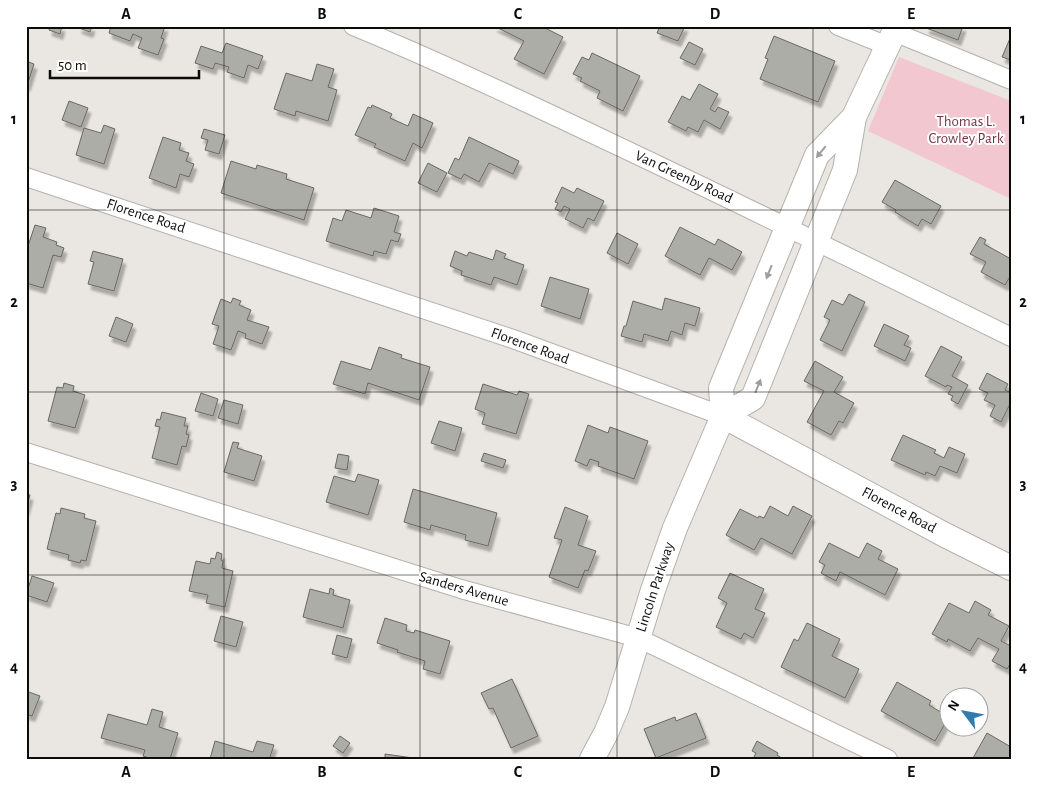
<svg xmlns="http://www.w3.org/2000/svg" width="1037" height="785" font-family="'Alegreya Sans',sans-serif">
<defs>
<filter id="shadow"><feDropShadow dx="3" dy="5.5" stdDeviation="1" flood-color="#0004"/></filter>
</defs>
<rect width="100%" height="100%" fill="#eae6e1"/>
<path fill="#f3c7d0" d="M899,57L1011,101V199L868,131Z"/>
<g fill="#adada8" stroke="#696964" filter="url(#shadow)">
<path d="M50,26H62L60,34L49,30Z"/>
<path d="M79,26H92L90,32L79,28Z"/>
<path d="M111,26H165L161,38L164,39L158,55L138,48L142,38L133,34L130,41L109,33Z"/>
<path d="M494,26H541L563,37L544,74L514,59L524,41Z"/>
<path d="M660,26H685L678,41L657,33Z"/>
<path d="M927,26H963L958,40L926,28Z"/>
<path d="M774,36L835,61L818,102L760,79L768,59L765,58Z"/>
<path d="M1011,36V60L1002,57Z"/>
<path d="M689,42L703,49L695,65L680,58Z"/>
<path d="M226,43L263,56L258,69L248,65L244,78L227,72L229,67L215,63L213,69L195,63L201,46L222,53Z"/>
<path d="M592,53L640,76L623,111L597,98L600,91L580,81L582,78L573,74L582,57L589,60Z"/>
<path d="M26,61L34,64L27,86H26Z"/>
<path d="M317,64L334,69L328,87L337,90L328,121L296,111L295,116L274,109L286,73L312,81Z"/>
<path d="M699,84L718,94L710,109L715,112L718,107L729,112L720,129L704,120L698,132L688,127L686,131L668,122L682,96L690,100Z"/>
<path d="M69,101L88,108L81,127L62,120Z"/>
<path d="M372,105L392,114L390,118L408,126L413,114L433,123L422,148L413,143L405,161L374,147L376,144L355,135L368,107L371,108Z"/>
<path d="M104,125L115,129L104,164L76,155L84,128L101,133Z"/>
<path d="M204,129L225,135L219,154L205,150L208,140L201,138Z"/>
<path d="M163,137L181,143L179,150L189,153L186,161L194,164L189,177L180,174L176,188L149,178Z"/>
<path d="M469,137L519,161L513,174L489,163L479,182L464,174L461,179L448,173L455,158L459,160Z"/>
<path d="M231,161L256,169L257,165L287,174L286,179L314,188L304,220L221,193Z"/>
<path d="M428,163L447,173L437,192L418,183Z"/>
<path d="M895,180L941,206L931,224L922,219L918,226L895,212L896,210L882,202Z"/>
<path d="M562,187L574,193L577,188L604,201L594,221L588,218L583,228L565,219L570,209L564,206L561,212L555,209L558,203L555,202Z"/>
<path d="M374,208L399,216L394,232L401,234L398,242L391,240L386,254L374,251L373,256L326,241L333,218L342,221L346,210L371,218Z"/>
<path d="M35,225L46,228L43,237L57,242L56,245L64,248L61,257L53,255L43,288L26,283V252Z"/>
<path d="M680,227L715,245L718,239L742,252L732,270L709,258L700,275L665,256Z"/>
<path d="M617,233L638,244L628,264L607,253Z"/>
<path d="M980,237L986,240L984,244L1011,259V275L1005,285L981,272L986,262L970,254Z"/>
<path d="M496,250L506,254L504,258L524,265L517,285L494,277L491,285L461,275L462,271L450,266L455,251L467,256L469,252L493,260Z"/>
<path d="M93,251L123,259L114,291L88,284L94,262L90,261Z"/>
<path d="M550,277L589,289L580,319L541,306Z"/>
<path d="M849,294L865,302L842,351L820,340L830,320L824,317L832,300L843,305Z"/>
<path d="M233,298L241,301L239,305L251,310L247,320L269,327L262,344L245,338L246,334L238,331L231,350L213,344L219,326L212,324L221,299L231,303Z"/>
<path d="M665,298L700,308L695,326L685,323L682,335L671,331L668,341L644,334L642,342L621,336L624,326H626L633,301L662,310Z"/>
<path d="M116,317L133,324L126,342L109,336Z"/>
<path d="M884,324L909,336L904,345L911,348L905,361L874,346Z"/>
<path d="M941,346L962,357L952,376L968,385L958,404L951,400L953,396L948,394L952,387L947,385L946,387L925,376Z"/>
<path d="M379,347L402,355L401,358L430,367L419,400L368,383L365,394L333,384L341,361L371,370Z"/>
<path d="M815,361L843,377L834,392L854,403L843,423L839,421L831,435L807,422L824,391L804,381Z"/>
<path d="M987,373L1008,384L1005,390L1011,393V402L1001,422L990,416L995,405L984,400L988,393L979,389Z"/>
<path d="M64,383L74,386L73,391L85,395L75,428L48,421L57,387L63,388Z"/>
<path d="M483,384L517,395L519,391L529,394L516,434L482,424L485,413L475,409Z"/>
<path d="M201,393L218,399L213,416L195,411Z"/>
<path d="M224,400L243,405L238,424L218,418Z"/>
<path d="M162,412L186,418L184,426H188L186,434L189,435L186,447L182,446L177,465L152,458L160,427L155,426L157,419L160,420Z"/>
<path d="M439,421L462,428L455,451L431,443Z"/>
<path d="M588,425L608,433L610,427L648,441L634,479L598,466L599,462L590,459L587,466L575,461Z"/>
<path d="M903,435L936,450L934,453L944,458L949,447L965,454L957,473L940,466L935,476L926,472L925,475L891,460Z"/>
<path d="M233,442L239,443L237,448L262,456L254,481L224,472Z"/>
<path d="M484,453L506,460L503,468L481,461Z"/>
<path d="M338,454L349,456L347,470L335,468Z"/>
<path d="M358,474L379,480L368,515L326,502L334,476L355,482Z"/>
<path d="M413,489L497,513L488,546L465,540L466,535L431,525L430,530L404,522Z"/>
<path d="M26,494L30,495L26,510Z"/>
<path d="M770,506L788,516L793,506L812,516L792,554L761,538L754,550L726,535L740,509L758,518L759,516L764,518Z"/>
<path d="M565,507L588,516L578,545L596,551L588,571L585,570L578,588L549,577L562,540L554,538Z"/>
<path d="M61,508L85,514L84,518L96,521L86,561L81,560L80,563L68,560L69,555L47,549L56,513L60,514Z"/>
<path d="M829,543L859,558L867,543L882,551L878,559L898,569L885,595L840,572L836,581L821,573L825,565L819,562Z"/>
<path d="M217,552L222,554L221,560L223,561L222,568L233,571L225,607L206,603L208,595L189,591L196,561L210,564L211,558L215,559Z"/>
<path d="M730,573L764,589L755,609L765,613L753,638L744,633L741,639L716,627L727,603L718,598Z"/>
<path d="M32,576L54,583L47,602L26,595Z"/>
<path d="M330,588L334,590L333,595L350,600L343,628L303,617L310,589L329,594Z"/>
<path d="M975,601L991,610L988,615L1009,626L1001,641L1011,646V663L1007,669L992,661L999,649L978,638L970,651L948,639L947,642L932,634L949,603L969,613Z"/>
<path d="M221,616L243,622L236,647L214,641Z"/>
<path d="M385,618L407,625L406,631L414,633L415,630L450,641L440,674L423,669L425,661L397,652L398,650L377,643Z"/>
<path d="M807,623L840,639L832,656L859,669L845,698L781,667L794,639L798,641Z"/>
<path d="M337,635L352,639L347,658L332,654Z"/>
<path d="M512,679L538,736L511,748L493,708L489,709L481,693Z"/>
<path d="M897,682L931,701L929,705L949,717L935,741L881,711Z"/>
<path d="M26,691L40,696L32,716L26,714Z"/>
<path d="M152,709L163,712L159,727L178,733L170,759H152L143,756L145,750L101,738L108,714L147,725Z"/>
<path d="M696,713L706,738L656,758L644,729L675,717L676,721Z"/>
<path d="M987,733L1011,747V759L973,758Z"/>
<path d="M340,736L350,743L343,753L333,746Z"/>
<path d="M215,741L253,752L257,741L274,745L270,757L278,759H210Z"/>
<path d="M757,741L778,753L777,755L783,759H753L756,753L752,751Z"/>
<path d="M385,754L420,759H385Z"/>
</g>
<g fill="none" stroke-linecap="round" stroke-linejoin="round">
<defs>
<g id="street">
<path d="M353,26C443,63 532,105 620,147C751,209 881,273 1011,337"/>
<path d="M838,26L888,46"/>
<path d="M894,32L1011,80"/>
<path d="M26,177L513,339L723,416"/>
<path d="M26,452L461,589L638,638L888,759"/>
</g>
<g id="secondary">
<path d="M723,416L753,398L845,170L854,117L897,26"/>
<path d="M723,416L945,535L1011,568"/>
<path d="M592,759L606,733L617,707L653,590L675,528L723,416L721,388L817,155L854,117"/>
</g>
</defs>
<use href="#street" stroke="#b5b2ae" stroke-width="20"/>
<use href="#secondary" stroke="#b5b2ae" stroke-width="26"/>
<use href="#street" stroke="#fff" stroke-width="18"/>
<use href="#secondary" stroke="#fff" stroke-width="24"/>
</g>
<defs><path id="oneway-solid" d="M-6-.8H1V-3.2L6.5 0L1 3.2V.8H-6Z" transform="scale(1.25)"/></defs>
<g fill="#9e9e9d">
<use href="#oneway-solid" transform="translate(821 152) rotate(129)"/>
<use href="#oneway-solid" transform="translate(769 272) rotate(112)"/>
<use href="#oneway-solid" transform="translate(758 386) rotate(-68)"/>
</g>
<path fill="none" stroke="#0d0c0b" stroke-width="1" stroke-opacity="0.55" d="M224,26V759M420,26V759M617,26V759M813,26V759M26,210H1011M26,392H1011M26,575H1011"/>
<g text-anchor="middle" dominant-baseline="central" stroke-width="4" stroke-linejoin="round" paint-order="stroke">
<g font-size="15" fill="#723546" stroke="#fff">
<text x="966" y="121">Thomas L.<tspan x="966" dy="17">Crowley Park</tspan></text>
</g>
<g font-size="15" fill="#0d0c0b" stroke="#fff">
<text transform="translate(684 177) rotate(25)">Van Greenby Road</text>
<text transform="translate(146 216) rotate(18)">Florence Road</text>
<text transform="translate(530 346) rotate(20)">Florence Road</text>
<text transform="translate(899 510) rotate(28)">Florence Road</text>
<text transform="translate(655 587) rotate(-72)">Lincoln Parkway</text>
<text transform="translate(464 589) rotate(16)">Sanders Avenue</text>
</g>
</g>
<rect width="1037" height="785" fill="none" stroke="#ffffff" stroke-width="55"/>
<g transform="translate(964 712) rotate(302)"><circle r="24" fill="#ffffff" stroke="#9e9e9d"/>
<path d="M0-4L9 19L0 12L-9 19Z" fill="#317baf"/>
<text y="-8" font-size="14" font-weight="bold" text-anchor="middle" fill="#0d0c0b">N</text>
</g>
<path d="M50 70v8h149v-8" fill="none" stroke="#0d0c0b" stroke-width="2.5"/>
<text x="58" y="70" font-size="15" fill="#0d0c0b" stroke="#ffffff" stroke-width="4" paint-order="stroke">50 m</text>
<rect x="28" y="28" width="982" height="730" fill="none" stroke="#0d0c0b" stroke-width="2"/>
<g font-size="16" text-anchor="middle" font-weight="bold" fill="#0d0c0b">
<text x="126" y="19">A</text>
<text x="322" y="19">B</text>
<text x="518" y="19">C</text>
<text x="715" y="19">D</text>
<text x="911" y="19">E</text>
<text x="14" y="124">1</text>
<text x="1023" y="124">1</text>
<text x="14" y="307">2</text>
<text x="1023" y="307">2</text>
<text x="14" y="489">3</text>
<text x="1023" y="489">3</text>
<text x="14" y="672">4</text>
<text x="1023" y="672">4</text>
<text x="126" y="777">A</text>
<text x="322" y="777">B</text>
<text x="518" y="777">C</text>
<text x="715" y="777">D</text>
<text x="911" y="777">E</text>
</g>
</svg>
